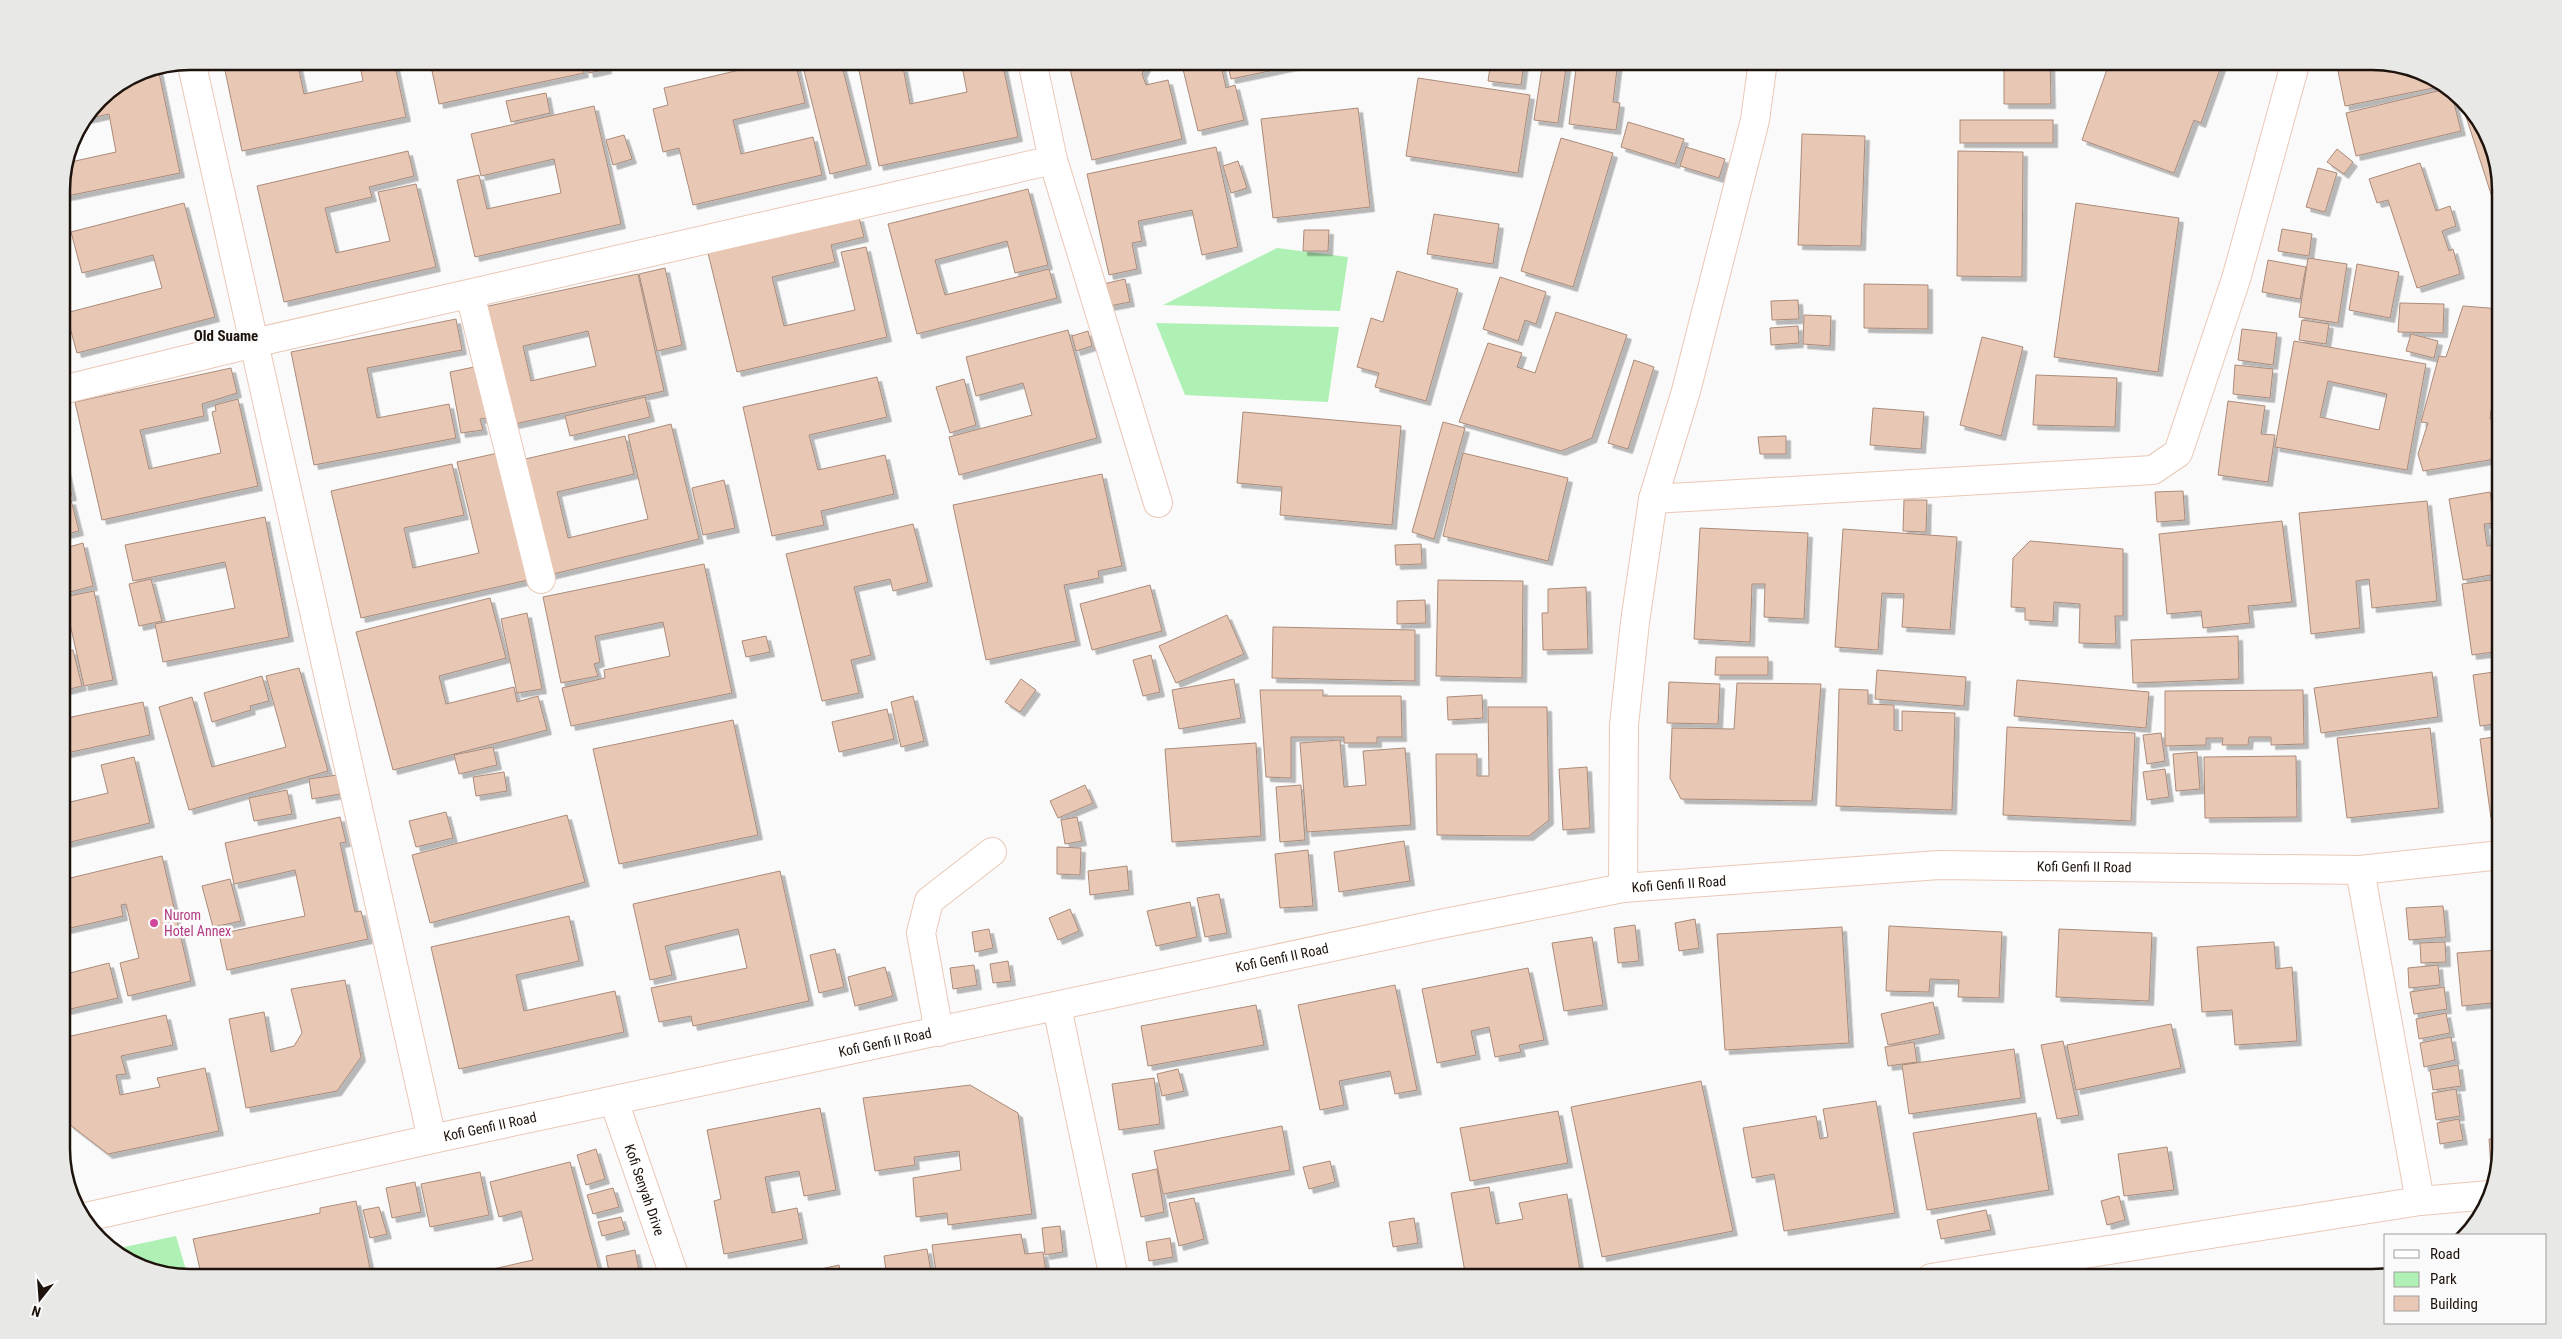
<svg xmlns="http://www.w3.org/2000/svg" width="2562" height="1339" font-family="'Roboto Condensed',sans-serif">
<defs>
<filter id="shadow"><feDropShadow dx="4.5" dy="4.5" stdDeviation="0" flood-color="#0004"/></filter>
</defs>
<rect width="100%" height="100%" fill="#fafafa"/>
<g fill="#aff0b4">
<path d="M1277,248L1348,257L1340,311L1163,305Z"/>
<path d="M1156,323L1339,327L1328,402L1185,395Z"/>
<path d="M176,1236L188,1277L133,1264L115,1249Z"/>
</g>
<g fill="#e8c7b5" stroke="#aa8b7a" fill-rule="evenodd" filter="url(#shadow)">
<path d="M223,61H297L304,94L363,81L359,61H394L406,117L242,151Z"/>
<path d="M476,61H582L584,73L439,104L432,71Z"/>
<path d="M586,61H606L607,69L589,73Z"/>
<path d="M777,61H795L805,103L733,120L741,154L813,137L822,175L693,205L679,148L663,152L653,109L668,105L664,88Z"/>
<path d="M857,61H891L893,69L903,67L910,104L967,92L961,61H1002L1018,137L879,166Z"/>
<path d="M1068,61H1149L1142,74L1146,85L1168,80L1182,139L1092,160Z"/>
<path d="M1181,61H1220L1226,88L1235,85L1244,120L1198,131Z"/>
<path d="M1227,61H1317L1231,79Z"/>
<path d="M1491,61H1524L1521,85L1488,81Z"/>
<path d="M1543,61H1567L1558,123L1534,120Z"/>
<path d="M1577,61H1618L1613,102L1620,103L1616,130L1569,124Z"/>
<path d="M2004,61H2050L2051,104H2004Z"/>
<path d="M2110,61H2223L2201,123L2194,120L2174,173L2082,140Z"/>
<path d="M2336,61H2372L2429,75L2443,86L2345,106Z"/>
<path d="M841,62L867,165L830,174L804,71Z"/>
<path d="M158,68L180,173L62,197V182L66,163L116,152L109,114L86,119L99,99L141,71Z"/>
<path d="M1418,78L1530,95L1518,173L1406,156Z"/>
<path d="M2446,89L2452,95L2461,131L2356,156L2346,113Z"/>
<path d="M546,93L550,113L511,122L506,101Z"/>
<path d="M2462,104L2479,119L2500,182L2501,225Z"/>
<path d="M594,106L621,224L475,257L457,180L479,175L487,209L561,193L554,159L481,176L471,134Z"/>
<path d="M1358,108L1370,207L1273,218L1261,119Z"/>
<rect x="1960" y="120" width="93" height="23"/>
<path d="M1628,122L1684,139L1675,164L1621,147Z"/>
<path d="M1802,134L1865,136L1861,246L1798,245Z"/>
<path d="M624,135L632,159L613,165L606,140Z"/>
<path d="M1561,138L1613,153L1573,287L1521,271Z"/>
<path d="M1216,147L1238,247L1202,255L1192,210L1138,221L1142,241L1132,243L1137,269L1109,275L1087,174Z"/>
<path d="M1686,147L1725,159L1719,178L1680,166Z"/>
<path d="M2337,149L2353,162L2344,174L2327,162Z"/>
<path d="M408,151L414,176L369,187L372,197L325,208L336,253L390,241L378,192L416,184L436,267L284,302L257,186Z"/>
<path d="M1958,151L2023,152L2022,277L1957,276Z"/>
<path d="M1238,161L1247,188L1231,193L1223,166Z"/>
<path d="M2420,163L2436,211L2450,206L2456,226L2442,231L2449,251L2453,249L2460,274L2417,288L2388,200L2377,203L2369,179Z"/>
<path d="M2318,168L2337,173L2325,212L2306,207Z"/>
<path d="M1028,189L1048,265L1015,273L1007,241L935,260L945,295L1049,269L1057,298L917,334L888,224Z"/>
<path d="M184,203L215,317L77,353L66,313L162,288L153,255L82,273L71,232Z"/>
<path d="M2076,203L2179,218L2158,372L2054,357Z"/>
<path d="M1434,214L1499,224L1493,264L1427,254Z"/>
<path d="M859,217L864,237L831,245L835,262L772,277L784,326L855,310L841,252L866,247L887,337L737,372L708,253Z"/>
<path d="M2282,229L2312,234L2309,256L2278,251Z"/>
<path d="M1304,230H1329L1328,251H1303Z"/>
<path d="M2308,258L2347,264L2338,323L2299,317Z"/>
<path d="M2268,260L2306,267L2300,299L2262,292Z"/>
<path d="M2357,264L2399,272L2390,318L2349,310Z"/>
<path d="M665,268L682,345L657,351L639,274Z"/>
<path d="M1397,271L1458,289L1426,401L1375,387L1379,373L1357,367L1371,318L1383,322Z"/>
<path d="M638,274L664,391L510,425L484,307ZM588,331L596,366L531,381L523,346Z"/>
<path d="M1500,277L1546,292L1536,324L1525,320L1518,341L1483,329Z"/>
<path d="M1125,279L1130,302L1104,307L1099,285Z"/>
<path d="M1864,284L1928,285V329L1864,328Z"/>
<path d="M1798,300L1799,319L1772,320L1771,301Z"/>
<path d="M2400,303L2444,304L2443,333L2398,332Z"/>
<path d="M2463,306L2501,309V407L2491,410L2490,419L2501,416V458L2423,471L2418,454L2428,423L2421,422L2439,356L2446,357Z"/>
<path d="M1556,312L1627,335L1592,438L1561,451L1459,422L1488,343L1522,353L1517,367L1535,373Z"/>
<path d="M1804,315L1831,316L1830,346L1803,344Z"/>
<path d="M456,319L462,350L367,368L377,418L449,404L456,438L314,465L291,352Z"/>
<path d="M2302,320L2329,324L2326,344L2299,340Z"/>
<path d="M1798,326L1799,343L1771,345L1770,328Z"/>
<path d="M2242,329L2277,333L2273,365L2238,360Z"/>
<path d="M1068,330L1097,438L959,475L949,437L1032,415L1023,383L976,396L966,357Z"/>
<path d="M1088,331L1092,346L1076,351L1072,336Z"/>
<path d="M2411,334L2438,341L2434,358L2406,351Z"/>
<path d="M1982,337L2023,347L2001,436L1960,425Z"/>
<path d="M2294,341L2426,364L2407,470L2275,447ZM2328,381L2387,394L2379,430L2320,417Z"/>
<path d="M1634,360L1654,367L1628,449L1608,443Z"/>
<path d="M2235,365L2273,369L2270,398L2233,394Z"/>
<path d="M479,366L488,418L480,419L483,430L461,433L450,372Z"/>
<path d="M231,368L237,393L202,404L204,416L140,430L149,469L221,453L212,412L216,411L215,405L238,399L258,486L102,520L75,402Z"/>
<path d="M2036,375L2117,378L2115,427L2033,425Z"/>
<path d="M877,377L887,417L809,435L818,470L885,455L894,494L821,511L824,525L772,536L743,407Z"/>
<path d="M964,379L976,425L950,433L936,387Z"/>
<path d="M645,397L650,417L570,436L565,416Z"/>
<path d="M2228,401L2265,406L2261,434L2275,435L2268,482L2218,475Z"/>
<path d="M1873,408L1924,412L1921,449L1870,445Z"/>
<path d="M1243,412L1401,426L1392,525L1280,515L1282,487L1237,483Z"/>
<path d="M1443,422L1465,428L1434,539L1412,532Z"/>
<path d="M671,424L699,539L549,575L521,460L625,436L634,474L557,492L568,538L648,519L628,435Z"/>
<path d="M1786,436V454H1760L1758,437Z"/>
<path d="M498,453L528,580L361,618L331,491L452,464L464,515L404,528L413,568L479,553L457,462Z"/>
<path d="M1463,453L1568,478L1548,561L1443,536Z"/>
<path d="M62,456H63L72,496L62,498Z"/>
<path d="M1102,474L1122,566L1098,571L1099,578L1064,585L1076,641L986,660L953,505Z"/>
<path d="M724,480L735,528L703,535L692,488Z"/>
<path d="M2183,491L2185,520L2157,522L2155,492Z"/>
<path d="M2490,492L2495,523L2484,524L2487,546L2499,545L2501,573L2463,580L2449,499Z"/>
<path d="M71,500L79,531L62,535V502Z"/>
<path d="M1904,500H1927L1926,532L1903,531Z"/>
<path d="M2427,501L2437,601L2372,608L2369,579L2356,581L2360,628L2311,634L2299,513Z"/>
<path d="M265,517L289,637L163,662L155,624L235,608L225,562L133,581L125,545Z"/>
<path d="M2282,521L2292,602L2248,606L2250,623L2203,628L2201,611L2167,614L2159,534Z"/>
<path d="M913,524L928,582L893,591L890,579L854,587L871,655L851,660L859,693L822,701L786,554Z"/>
<path d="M1700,528L1808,533L1804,619L1764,617L1765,584H1752L1750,642L1694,639Z"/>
<path d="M1843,529L1957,537L1950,630L1902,627L1904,594L1882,593L1878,650L1835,647Z"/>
<path d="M2030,541L2123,549V616H2115L2116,644L2079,643L2080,604L2054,602L2053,622L2025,620V608L2011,607L2013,558Z"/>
<path d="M83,543L93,586L62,594V549Z"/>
<path d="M1421,544L1422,564L1396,565L1395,545Z"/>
<path d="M704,564L732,693L571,726L562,688L605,678L604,670L670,656L663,622L595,636L600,662L594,664L598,676L561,683L543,597Z"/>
<path d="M151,579L162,621L139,626L129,584Z"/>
<path d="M2498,579L2501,651L2472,655L2462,584Z"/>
<path d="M1438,580L1523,581L1522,678L1436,676Z"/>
<path d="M1150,585L1162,631L1092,650L1080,604Z"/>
<path d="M1586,587L1588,649L1543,650L1542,613H1548V589Z"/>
<path d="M94,591L113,680L84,686L64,597Z"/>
<path d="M490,598L506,658L439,676L446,704L514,687L517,702L538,696L547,730L393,770L356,632Z"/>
<path d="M1425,600L1426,623L1397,624V601Z"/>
<path d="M527,613L542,689L517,693L501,619Z"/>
<path d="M1227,615L1244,654L1176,683L1159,646Z"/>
<path d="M1273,627L1415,630V681L1272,678Z"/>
<path d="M766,636L770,652L746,657L742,641Z"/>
<path d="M2238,636L2239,679L2133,683L2131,640Z"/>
<path d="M73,650L82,686L62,691V653Z"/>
<path d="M1151,655L1160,692L1143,696L1133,660Z"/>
<path d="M1716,657H1768V675H1715Z"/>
<path d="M299,668L328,771L189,810L159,707L192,697L212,767L286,747L266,676Z"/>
<path d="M1877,670L1966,677L1964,706L1875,699Z"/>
<path d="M2501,671V723L2480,726L2473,675Z"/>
<path d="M2432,672L2438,717L2321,733L2314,688Z"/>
<path d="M262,676L269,701L250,706L251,710L212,722L204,693Z"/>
<path d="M1021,679L1036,690L1020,712L1005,702Z"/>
<path d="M1234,679L1241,718L1179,729L1172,690Z"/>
<path d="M2017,680L2149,692L2146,728L2014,716Z"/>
<path d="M1669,682L1720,684L1718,724L1667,723Z"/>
<path d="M1737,683L1821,684L1812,801L1681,799L1670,778L1672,728L1734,729Z"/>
<path d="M1839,689L1868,690V704L1894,705V730L1902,731V711L1955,713L1952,810L1836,806Z"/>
<path d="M1260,690H1323V696H1401L1402,737H1377V743H1344V737H1291V778L1266,777Z"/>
<path d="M2303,690L2304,744L2271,745V737H2249L2248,745H2222L2223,738H2206V745L2165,746V691Z"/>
<path d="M1482,695L1483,718L1448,720L1447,697Z"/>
<path d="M913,696L924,741L901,747L891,702Z"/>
<path d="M143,702L150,735L62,754V719Z"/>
<path d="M1488,707H1547L1549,820L1529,836L1437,835L1436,754H1477V776H1489Z"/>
<path d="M887,709L894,739L839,752L832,722Z"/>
<path d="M733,720L758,835L619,864L593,749Z"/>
<path d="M2007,727L2135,733L2131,821L2003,815Z"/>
<path d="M2430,728L2439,808L2347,818L2337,738Z"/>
<path d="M2161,733L2165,761L2147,764L2143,735Z"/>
<path d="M2501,736V816L2491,818L2480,739Z"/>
<path d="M1340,740L1344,787L1366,785L1363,751L1405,748L1411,825L1307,832L1300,743Z"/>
<path d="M1256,743L1261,836L1172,842L1165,749Z"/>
<path d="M493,747L497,765L459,774L454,755Z"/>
<path d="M2197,752L2200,789L2176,791L2173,754Z"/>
<path d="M2296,756L2297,817L2205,818L2204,757Z"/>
<path d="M134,757L150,823L62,844V804L108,793L101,765Z"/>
<path d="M1587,767L1590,828L1563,830L1559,769Z"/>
<path d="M2165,769L2169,797L2147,800L2143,772Z"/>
<path d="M504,772L507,791L476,796L473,777Z"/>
<path d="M337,775L340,794L312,799L309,779Z"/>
<path d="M1085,785L1093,803L1058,818L1050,801Z"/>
<path d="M1301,785L1305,840L1280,842L1276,787Z"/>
<path d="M287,790L292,814L254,821L249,798Z"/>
<path d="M446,812L453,838L416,847L409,821Z"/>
<path d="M567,815L585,882L430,923L412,855Z"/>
<path d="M340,817L346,842L340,843L355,912L361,911L368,939L227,970L219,934L305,916L295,870L234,884L225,843Z"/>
<path d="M1077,817L1082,841L1065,844L1061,820Z"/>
<path d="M1404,841L1410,881L1339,892L1334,852Z"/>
<path d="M1057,847L1081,848L1080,875L1057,874Z"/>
<path d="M1308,850L1313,906L1280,908L1275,854Z"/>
<path d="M162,856L191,981L128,996L120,963L139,958L126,904L121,905L123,916L62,930V880Z"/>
<path d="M1127,866L1129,890L1090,895L1088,871Z"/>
<path d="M780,871L809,1001L693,1026L691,1016L659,1022L651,988L747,968L738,929L665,946L672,975L650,980L633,904Z"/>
<path d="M230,879L241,921L213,927L202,886Z"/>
<path d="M1219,894L1227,933L1205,937L1197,898Z"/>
<path d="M1190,902L1197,937L1156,946L1147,911Z"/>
<path d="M2443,906L2446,937L2409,940L2406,908Z"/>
<path d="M1070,909L1079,931L1058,940L1049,918Z"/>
<path d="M569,916L579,961L516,975L524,1011L615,991L624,1032L459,1069L431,947Z"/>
<path d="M1695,919L1699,948L1679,951L1675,923Z"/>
<path d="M1635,925L1639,961L1618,963L1614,928Z"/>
<path d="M1889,926L2002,932L1999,998L1958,997L1959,980L1930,979L1929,992L1886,991Z"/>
<path d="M1842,927L1849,1043L1725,1050L1717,934Z"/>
<path d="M989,929L993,948L975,952L972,932Z"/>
<path d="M2059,929L2152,933L2149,1001L2056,997Z"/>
<path d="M1592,937L1603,1005L1564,1011L1552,943Z"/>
<path d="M2274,942L2276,969L2292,967L2297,1041L2235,1045L2232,1010L2202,1012L2197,947Z"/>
<path d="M2445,942L2446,962L2421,963L2420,943Z"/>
<path d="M835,949L844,987L819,993L810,955Z"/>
<path d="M2498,950L2501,1002L2462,1006L2457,953Z"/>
<path d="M1008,961L1011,981L993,983L990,964Z"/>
<path d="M109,963L118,998L62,1011V975Z"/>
<path d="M974,965L977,985L953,989L950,968Z"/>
<path d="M2438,965L2440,985L2409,988L2408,968Z"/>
<path d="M885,967L893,996L855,1006L848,977Z"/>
<path d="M1528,968L1544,1040L1519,1045L1521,1052L1495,1057L1489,1027L1471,1031L1476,1055L1437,1063L1422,989Z"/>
<path d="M345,980L361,1057L337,1091L246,1108L229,1019L264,1012L271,1052L294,1046L302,1033L291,989Z"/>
<path d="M1395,985L1417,1090L1395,1094L1390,1071L1339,1081L1344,1105L1320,1110L1298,1005Z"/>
<path d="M2444,987L2447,1009L2414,1014L2410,992Z"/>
<path d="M1933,1002L1940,1034L1888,1045L1881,1014Z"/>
<path d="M1256,1005L1264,1045L1148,1066L1141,1026Z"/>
<path d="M2446,1013L2450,1033L2419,1039L2416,1019Z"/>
<path d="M166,1015L173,1045L121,1056L126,1074L116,1075L120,1095L160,1087L157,1078L205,1068L219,1131L108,1154L69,1124L62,1090V1038Z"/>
<path d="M2171,1024L2181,1068L2076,1090L2067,1045Z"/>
<path d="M2451,1037L2455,1060L2424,1067L2420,1043Z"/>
<path d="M2063,1041L2079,1115L2057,1119L2041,1045Z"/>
<path d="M1914,1042L1917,1062L1888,1066L1885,1047Z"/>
<path d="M2014,1049L2021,1098L1909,1114L1902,1065Z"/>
<path d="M2458,1065L2461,1086L2433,1090L2430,1070Z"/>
<path d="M1178,1069L1184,1091L1162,1096L1157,1074Z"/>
<path d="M1154,1078L1160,1124L1119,1130L1112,1084Z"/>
<path d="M1701,1081L1733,1231L1602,1257L1571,1107Z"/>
<path d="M970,1085L1018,1113L1032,1214L948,1225L947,1213L916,1217L913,1178L961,1170L959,1151L914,1157L915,1165L875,1171L863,1098Z"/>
<path d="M2456,1089L2460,1116L2436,1120L2432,1093Z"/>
<path d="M1876,1101L1895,1213L1784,1231L1774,1174L1752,1178L1743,1128L1816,1116L1820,1139L1828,1137L1823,1109Z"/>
<path d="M820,1108L836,1190L804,1196L799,1171L765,1177L772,1213L797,1208L803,1239L724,1254L714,1201L721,1199L707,1130Z"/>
<path d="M1558,1111L1568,1163L1470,1181L1460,1128Z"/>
<path d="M2036,1113L2049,1190L1927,1210L1913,1133Z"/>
<path d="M2459,1119L2463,1140L2440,1144L2437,1123Z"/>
<path d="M1282,1126L1290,1170L1163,1194L1154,1151Z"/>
<path d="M2501,1138L2497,1167H2491L2489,1139Z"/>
<path d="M2167,1147L2174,1190L2124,1196L2118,1154Z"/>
<path d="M596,1149L605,1179L586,1185L577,1155Z"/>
<path d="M1330,1161L1335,1182L1309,1189L1303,1167Z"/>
<path d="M570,1162L601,1278H482L480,1272L533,1260L521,1211L499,1217L490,1182Z"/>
<path d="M1157,1169L1164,1212L1141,1217L1132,1174Z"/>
<path d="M480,1172L489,1215L430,1227L421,1184Z"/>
<path d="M415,1182L421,1212L392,1218L386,1188Z"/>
<path d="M1489,1187L1496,1224L1523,1219L1519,1203L1567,1194L1581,1276L1569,1278H1466L1451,1193Z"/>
<path d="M613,1188L619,1207L593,1214L587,1195Z"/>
<path d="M2119,1196L2125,1220L2107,1225L2101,1201Z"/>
<path d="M1194,1198L1204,1239L1179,1246L1169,1203Z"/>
<path d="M356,1201L372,1278H202L193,1239L320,1213V1208Z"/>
<path d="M379,1207L387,1234L370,1238L363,1210Z"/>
<path d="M1986,1210L1991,1230L1941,1239L1937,1220Z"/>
<path d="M621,1217L625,1230L602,1236L598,1222Z"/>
<path d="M1414,1218L1418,1243L1393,1247L1389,1222Z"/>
<path d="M1060,1226L1063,1252L1045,1255L1042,1228Z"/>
<path d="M1021,1234L1025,1254L1043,1252L1047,1278H937L932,1245Z"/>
<path d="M1170,1238L1173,1257L1149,1261L1146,1242Z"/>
<path d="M927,1249L932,1278H887L884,1256Z"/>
<path d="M635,1250L639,1270L610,1277L606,1256Z"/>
<path d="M839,1265L842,1278H780Z"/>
<path d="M467,1269L469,1278H434Z"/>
</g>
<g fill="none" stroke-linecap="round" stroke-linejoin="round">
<defs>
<g id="minor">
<path d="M191,61L432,1139"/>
<path d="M1053,160L1158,503"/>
<path d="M470,294L541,579"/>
<path d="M62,390L254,343L1053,160L1032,61"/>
<path d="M1653,499L2153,470L2178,453L2236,279L2296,61"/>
<path d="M2360,870L2420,1201"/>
<path d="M1623,888L1624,725L1635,622L1653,499L1686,391L1755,120L1763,61"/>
<path d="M1057,1007L1114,1278"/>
<path d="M939,1032L921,933L929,901L992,852"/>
<path id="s1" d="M614,1101L675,1278"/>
<path id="s2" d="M82,1218L432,1139L1435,925L1623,888L1939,865L2360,870L2501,855"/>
<path d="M1931,1278L2420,1201L2490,1195"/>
</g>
</defs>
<use href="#minor" stroke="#e9c8b6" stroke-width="30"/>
<use href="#minor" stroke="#fff" stroke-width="28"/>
</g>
<circle fill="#d1479c" stroke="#fafafa" stroke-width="2" cx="154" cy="923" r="5"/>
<g text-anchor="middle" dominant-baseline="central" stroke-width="5" stroke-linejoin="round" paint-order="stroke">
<g font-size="14" fill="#1e130c" stroke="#fafafa">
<text stroke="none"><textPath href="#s2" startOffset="2038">Kofi Genfi II Road</textPath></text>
<text stroke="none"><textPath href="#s2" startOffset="1632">Kofi Genfi II Road</textPath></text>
<text stroke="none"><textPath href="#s2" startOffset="1228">Kofi Genfi II Road</textPath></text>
<text stroke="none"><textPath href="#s2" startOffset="822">Kofi Genfi II Road</textPath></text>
<text stroke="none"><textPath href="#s2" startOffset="418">Kofi Genfi II Road</textPath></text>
<text stroke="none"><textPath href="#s1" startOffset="94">Kofi Senyah Drive</textPath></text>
</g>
<g font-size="14" fill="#b23c85" stroke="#fafafa" text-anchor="start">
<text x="164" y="915">Nurom<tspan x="164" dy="16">Hotel Annex</tspan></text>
</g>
<g font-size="15" font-weight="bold" fill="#1e130c" stroke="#fafafa">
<text x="226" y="336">Old Suame</text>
</g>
</g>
<path d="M0 0H2562V1339H0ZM190 70H2372A120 120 0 0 1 2492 190V1149A120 120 0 0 1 2372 1269H190A120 120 0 0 1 70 1149V190A120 120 0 0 1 190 70Z" fill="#e8e8e7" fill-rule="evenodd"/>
<path fill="none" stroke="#1e130c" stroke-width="2.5" d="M190 70H2372A120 120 0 0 1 2492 190V1149A120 120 0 0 1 2372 1269H190A120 120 0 0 1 70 1149V190A120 120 0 0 1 190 70Z"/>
<rect x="2384" y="1234" width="162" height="90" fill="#fafafa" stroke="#a29e9b"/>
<rect x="2394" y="1250" width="25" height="8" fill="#ffffff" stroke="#a29e9b"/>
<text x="2430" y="1259" font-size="15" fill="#1e130c">Road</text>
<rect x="2394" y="1272" width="25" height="15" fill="#aff0b4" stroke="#a29e9b"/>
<text x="2430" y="1284" font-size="15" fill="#1e130c">Park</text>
<rect x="2394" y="1296" width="25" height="15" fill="#e8c7b5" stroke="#a29e9b"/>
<text x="2430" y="1309" font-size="15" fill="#1e130c">Building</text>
<g transform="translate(40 1299) rotate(197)" stroke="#fafafa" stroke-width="4" paint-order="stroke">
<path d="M0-4L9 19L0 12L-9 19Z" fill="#1e130c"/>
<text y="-8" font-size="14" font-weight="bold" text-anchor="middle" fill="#1e130c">N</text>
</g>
</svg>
